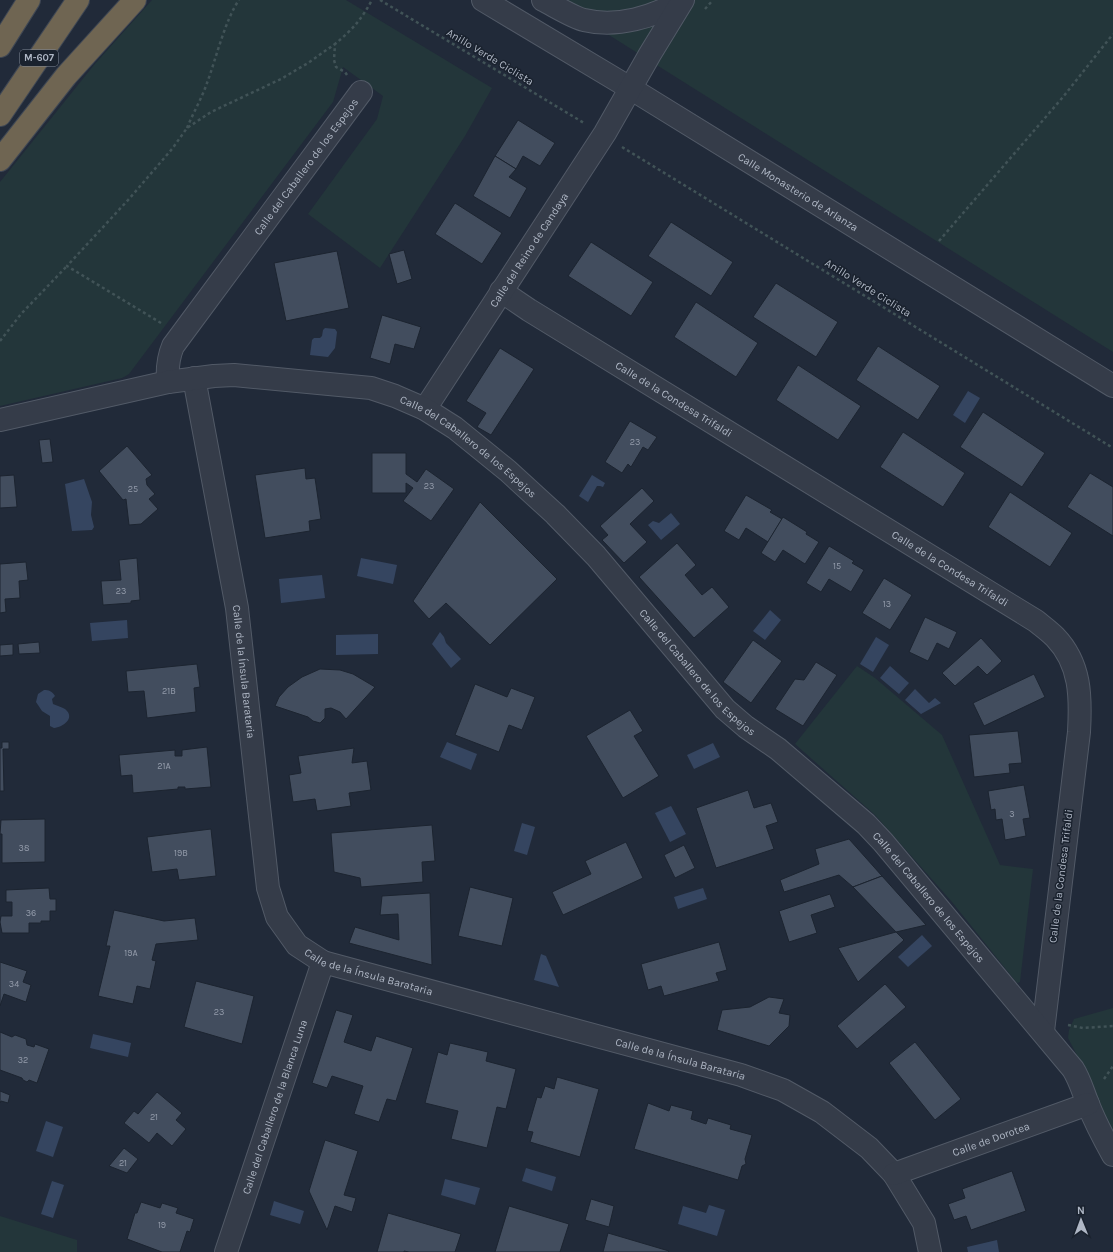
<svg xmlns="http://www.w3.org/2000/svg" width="1113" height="1252" font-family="Karla,sans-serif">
<rect width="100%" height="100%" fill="#212a39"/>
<g fill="#23363a">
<path d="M152,0H346L492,88L465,136L380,268L308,214L377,119L383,96L343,67L333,102L129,374L122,378L0,406V182L94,65Z"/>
<path d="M555,0H1113V352L558,3Z"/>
<path d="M857,666L875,678L942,735L1000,865L1033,869L1020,982L1017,983L952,902L875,815L795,744Z"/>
<path d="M1113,1008V1134L1080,1061L1068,1038L1069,1030L1074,1019Z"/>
<path d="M0,1216L77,1240V1252H0Z"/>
</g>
<g fill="#354560">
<path d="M325,328L335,329L337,332L335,348L328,357L310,355L312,340L314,338H320L322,336L323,330Z"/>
<path d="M968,391L980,398L965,423L953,415Z"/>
<path d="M592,475L605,483L603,487L600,486H597L588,502L579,496Z"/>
<path d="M84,479L92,502L91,515L94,527L92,530L72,531L65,484Z"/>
<path d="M671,513L680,524L661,540L648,525L653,521L659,523Z"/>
<path d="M361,558L397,565L393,584L357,576Z"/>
<path d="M322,575L325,598L281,603L279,579Z"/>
<path d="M770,610L781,620L765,640L753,631Z"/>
<path d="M127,620L128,638L92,641L90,623Z"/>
<path d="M440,632L444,637L446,643L461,659L451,668L432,644Z"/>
<path d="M378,634V654L336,655V635Z"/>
<path d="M876,637L889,645L873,672L860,664Z"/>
<path d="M890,666L909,683L899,694L880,678Z"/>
<path d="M915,689L929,703L935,698L941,703L921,714L905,700Z"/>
<path d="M44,690C49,690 52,691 55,696L52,699L53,704C57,706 62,707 65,709C76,718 63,727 54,728L50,726V716L42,711L36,702L38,694Z"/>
<path d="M447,742L477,754L471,770L440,757Z"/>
<path d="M713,743L720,757L694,769L687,755Z"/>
<path d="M671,806L686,834L670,842L655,813Z"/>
<path d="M522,823L535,827L527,855L514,851Z"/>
<path d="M703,888L707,899L678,909L674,897Z"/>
<path d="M922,935L932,946L908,967L898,957Z"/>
<path d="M541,954L546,956L559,987L534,980Z"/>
<path d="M93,1034L131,1043L128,1057L90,1048Z"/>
<path d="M46,1121L63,1127L53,1157L36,1151Z"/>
<path d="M526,1168L556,1177L552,1191L522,1181Z"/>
<path d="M445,1179L480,1188L475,1205L441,1195Z"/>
<path d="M52,1181L64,1185L53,1218L41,1214Z"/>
<path d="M274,1201L304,1211L300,1224L270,1215Z"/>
<path d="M709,1205L725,1210L717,1236L678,1224L683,1206L706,1213Z"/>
<path d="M997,1240L999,1252H968L967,1247Z"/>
</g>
<g fill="#424d5e" stroke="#1c2430">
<path d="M518,120L555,143L540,166L523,156L516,169L495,156Z"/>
<path d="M495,156L516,169L509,177L527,188L510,218L473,196Z"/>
<path d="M455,203L502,233L482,264L435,234Z"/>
<path d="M671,222L733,262L711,296L648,256Z"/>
<path d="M591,242L653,282L631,316L568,276Z"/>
<path d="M404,250L412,279L397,284L389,254Z"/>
<path d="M337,251L349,308L286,321L274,263Z"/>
<path d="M776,283L838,322L816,357L753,317Z"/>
<path d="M696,302L758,343L736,377L674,337Z"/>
<path d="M382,315L421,327L414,349L395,344L390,364L370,358Z"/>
<path d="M878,346L940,386L918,420L856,380Z"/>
<path d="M500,348L534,369L491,435L477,427L486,413L466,401Z"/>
<path d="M798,365L861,406L838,440L776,400Z"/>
<path d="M983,412L1045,453L1022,487L960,447Z"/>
<path d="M630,421L657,437L648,450L643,447L631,467L628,464L622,473L605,462Z"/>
<path d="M903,432L965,473L943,507L880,467Z"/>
<path d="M50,439L53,462L42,463L39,440Z"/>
<path d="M127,446L152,475L146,479L147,485L155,494L149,499L158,509L141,524L129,525L126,499L123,500L99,471Z"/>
<path d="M372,453H406V474L417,482L426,469L454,489L431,521L403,501L413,488L406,483V493H372Z"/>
<path d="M305,468L306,479L315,478L321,519L309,521L310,531L265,538L255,475Z"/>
<path d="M1090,473L1113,487V536L1067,507Z"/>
<path d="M14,475L17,507L0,508V476Z"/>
<path d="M642,488L654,501L630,524L647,542L624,563L602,540L608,535L600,526Z"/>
<path d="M1010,492L1072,533L1050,567L988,527Z"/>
<path d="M746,495L772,510L770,512L782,519L768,542L746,528L739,540L724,531Z"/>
<path d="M480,502L557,579L490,645L446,603L429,619L413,601Z"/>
<path d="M783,517L807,532L806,534L819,542L805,564L783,550L775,562L761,553Z"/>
<path d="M677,543L696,565L685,575L702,595L712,587L729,607L694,638L639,577Z"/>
<path d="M829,546L854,561L852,563L864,570L851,592L829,579L821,592L806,583Z"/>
<path d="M137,558L140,600L131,601V603L103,605L101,581L121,580L119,560Z"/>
<path d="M26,562L28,580L19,581L20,598L5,599L6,612L0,613V564Z"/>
<path d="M884,578L912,595L890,630L862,613Z"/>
<path d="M925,617L957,632L949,649L937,643L928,661L909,652Z"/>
<path d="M981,638L1002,661L987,675L978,666L955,686L942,673Z"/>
<path d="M753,640L782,661L751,703L723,682Z"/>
<path d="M39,642L40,653L19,654L18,644Z"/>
<path d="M13,644V655L0,656V645Z"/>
<path d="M816,662L837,675L803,726L775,709L795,679L804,680Z"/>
<path d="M197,664L200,687L194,688L196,712L147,718L144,691L128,692L126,671Z"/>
<path d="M320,669L340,670L353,674L375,687L346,719L340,712L331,708L325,709V718L320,723L313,721L308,717L275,706L279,697L288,687L302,677Z"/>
<path d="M1034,674L1045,697L984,726L973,703Z"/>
<path d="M475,684L507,697L511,688L535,697L522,730L509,725L499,752L455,735Z"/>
<path d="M630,710L643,731L634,736L659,776L623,798L586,736Z"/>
<path d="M1018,731L1022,763L1009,764L1010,773L974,777L969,735Z"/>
<path d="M2,742H9V749H3L4,791H0V748H2Z"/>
<path d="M207,747L211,787L185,789V787H178V789L133,793L132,775L121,776L119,755L175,750V756H182V750Z"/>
<path d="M354,748L352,763L367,761L371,790L349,793L351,806L317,811L315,799L293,802L289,775L301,773L298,756Z"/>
<path d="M1024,785L1030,818L1023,819L1026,836L1005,840L1002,819L996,820L995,809L991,810L988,791Z"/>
<path d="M748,790L754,808L771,803L778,822L766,826L774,849L716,868L696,808Z"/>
<path d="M45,819V862L2,863V834H0L1,820Z"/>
<path d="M432,825L435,861L422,862L423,882L361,887L360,878L334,872L331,833Z"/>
<path d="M211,829L216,876L179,880L177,869L152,872L147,837Z"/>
<path d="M849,839L882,876L853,887L839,875L784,892L780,880L819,864L815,849Z"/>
<path d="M626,842L643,878L563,915L552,892L591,874L585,861Z"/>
<path d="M684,845L695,868L675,878L664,855Z"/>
<path d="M882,876L926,925L896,932L853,887Z"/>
<path d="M470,887L513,898L502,946L458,936Z"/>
<path d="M49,888L50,899H56V911H50V921H41V923H29V933H2L0,922L1,916H12V902H6V890Z"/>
<path d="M430,893L432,965L349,943L355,927L399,940L398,914L380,915L382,896Z"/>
<path d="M830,894L835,907L811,915L817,933L789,942L779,911Z"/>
<path d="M114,910L164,921L195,918L198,940L156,944L152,960L156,961L150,989L137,986L133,1004L98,996L110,946H106Z"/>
<path d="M896,932L904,940L858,982L838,948Z"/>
<path d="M719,942L727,970L716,973L719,981L664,996L661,986L648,990L641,964Z"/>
<path d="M0,962L27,971L23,982L31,985L26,1002L4,994L0,1006Z"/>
<path d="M196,981L254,996L242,1044L184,1027Z"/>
<path d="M885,984L906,1007L857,1049L837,1026Z"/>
<path d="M769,997L784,999L779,1013L790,1015L789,1026L769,1046L717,1030L722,1010L750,1007Z"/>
<path d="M336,1010L353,1015L344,1042L371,1051L376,1036L413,1048L396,1101L387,1099L379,1122L354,1114L363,1086L332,1076L327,1088L312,1083Z"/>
<path d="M0,1032L12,1037L15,1035L26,1039L27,1045L34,1047L35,1044L49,1049L37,1083L29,1080L27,1082L23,1080L22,1078L0,1070Z"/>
<path d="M915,1042L961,1099L935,1120L889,1063Z"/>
<path d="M450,1043L488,1052L486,1061L516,1069L506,1109L497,1107L487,1148L451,1139L458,1111L425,1103L438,1052L447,1055Z"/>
<path d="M557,1077L599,1089L580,1157L530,1142L533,1132L527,1131L537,1097L541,1098L545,1086L554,1089Z"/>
<path d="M0,1091L10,1095L8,1103L1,1101L0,1103Z"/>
<path d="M157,1092L182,1113L176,1120L186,1129L172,1146L157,1133L149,1143L124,1123L134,1111L138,1114Z"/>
<path d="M648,1103L669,1111L671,1105L693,1111L691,1119L706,1124L708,1118L731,1125L730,1129L752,1135L745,1159L746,1164L742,1166L738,1180L634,1149Z"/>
<path d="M325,1140L358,1151L344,1195L356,1198L352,1212L335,1206L327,1230L309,1191Z"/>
<path d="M124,1148L138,1159L127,1173L109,1166Z"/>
<path d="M1012,1171L1026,1211L971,1230L966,1216L954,1220L948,1204L965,1198L962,1189Z"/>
<path d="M591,1199L614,1206L609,1227L585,1220Z"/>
<path d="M141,1202L160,1208L162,1203L178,1208L176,1213L194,1219L190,1232L187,1231L180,1252H162L127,1239L135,1213H137Z"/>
<path d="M509,1206L569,1224L560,1252H495Z"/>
<path d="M388,1213L461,1234L455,1252H409L404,1251V1252H377Z"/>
<path d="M608,1233L669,1251L668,1252H603Z"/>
</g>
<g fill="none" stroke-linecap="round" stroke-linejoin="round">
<defs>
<g id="minor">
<path id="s1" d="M483,0L630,88L1113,386"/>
<path d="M543,0C553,5 574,18 584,20C617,28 654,17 682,0"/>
<path id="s2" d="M501,291L529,310L1036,621C1042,626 1049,631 1055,637C1081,664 1081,697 1079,732L1043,1031"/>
<path id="s3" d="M194,378L237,608L268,888L277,917L297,945L323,962L741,1075L783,1090L822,1112L869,1148L894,1174L924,1223L930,1252"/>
<path id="s4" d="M168,382C167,369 168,358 173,346L361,92"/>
<path id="s5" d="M425,409L605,133L650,54L683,0"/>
<path id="s6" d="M0,420L168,382L214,376L234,375L371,388L395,396L425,409L455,428L508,471L555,514L596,556L725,709L746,727L778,749L866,824L883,842L1073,1069C1080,1080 1083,1092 1088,1104C1095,1122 1104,1139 1113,1155"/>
<path id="s7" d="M894,1174L1088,1104"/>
<path id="s8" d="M226,1252L323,962"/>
</g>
<g id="highway">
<path d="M0,46L29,0"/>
<path d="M0,115L78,0"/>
<path d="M0,160L66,76L135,0"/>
</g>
</defs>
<use href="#minor" stroke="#525a67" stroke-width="24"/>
<use href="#highway" stroke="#3f4754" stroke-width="24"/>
<g stroke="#415357" stroke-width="2.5" stroke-dasharray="3 3" stroke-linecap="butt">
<path d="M380,0L584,123"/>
<path d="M705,9L713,0"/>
<path d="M347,75L345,72L336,67L334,60L335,44C353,29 361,20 372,0"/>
<path d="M187,128C193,113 202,98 207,83C216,59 225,20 239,0"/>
<path d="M622,147L1113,448"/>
<path d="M939,241L1063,97L1113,34"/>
<path d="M161,323L67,266L129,199L172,149L187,128L211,112L281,79L308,63L335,44"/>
<path d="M0,341L21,314L67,266"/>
<path d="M1068,1025L1083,1028L1113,1026"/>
<path d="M1104,1079L1113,1066"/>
</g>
<use href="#minor" stroke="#353c49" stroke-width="22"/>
<use href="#highway" stroke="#6f6552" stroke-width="22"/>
</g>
<g text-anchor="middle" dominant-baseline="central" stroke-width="3" stroke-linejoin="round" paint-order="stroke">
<g font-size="9" fill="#949cab">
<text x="635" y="442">23</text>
<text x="429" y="486">23</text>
<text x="133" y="489">25</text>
<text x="837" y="566">15</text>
<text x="121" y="591">23</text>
<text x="887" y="604">13</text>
<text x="169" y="691">21B</text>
<text x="164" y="766">21A</text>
<text x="1012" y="814">3</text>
<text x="24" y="848">38</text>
<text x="181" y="853">19B</text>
<text x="31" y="913">36</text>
<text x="131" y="953">19A</text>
<text x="14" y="984">34</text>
<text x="219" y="1012">23</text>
<text x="23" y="1060">32</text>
<text x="154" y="1117">21</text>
<text x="123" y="1163">21</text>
<text x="162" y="1225">19</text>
</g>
<rect fill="#1a222e" stroke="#828a98" stroke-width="1" x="20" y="50" width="38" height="16" rx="3"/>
<g font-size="10" font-weight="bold" fill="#afb7c5">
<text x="39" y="58">M-607</text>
</g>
<g font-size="11" fill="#afb7c5" stroke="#1a222e">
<text transform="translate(490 57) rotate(31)">Anillo Verde Ciclista</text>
<text stroke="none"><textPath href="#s4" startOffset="260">Calle del Caballero de los Espejos</textPath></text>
<text stroke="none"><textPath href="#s1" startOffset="369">Calle Monasterio de Arlanza</textPath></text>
<text stroke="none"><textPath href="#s5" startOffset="190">Calle del Reino de Candaya</textPath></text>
<text transform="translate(868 288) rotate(32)">Anillo Verde Ciclista</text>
<text stroke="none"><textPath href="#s2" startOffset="204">Calle de la Condesa Trifaldi</textPath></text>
<text stroke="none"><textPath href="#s6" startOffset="491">Calle del Caballero de los Espejos</textPath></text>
<text stroke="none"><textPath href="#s2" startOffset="528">Calle de la Condesa Trifaldi</textPath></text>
<text stroke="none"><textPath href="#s6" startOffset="815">Calle del Caballero de los Espejos</textPath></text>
<text stroke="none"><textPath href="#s3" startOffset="298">Calle de la Ínsula Barataria</textPath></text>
<text transform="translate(1061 876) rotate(-83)">Calle de la Condesa Trifaldi</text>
<text stroke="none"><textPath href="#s6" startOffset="1139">Calle del Caballero de los Espejos</textPath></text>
<text stroke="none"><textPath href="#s3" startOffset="658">Calle de la Ínsula Barataria</textPath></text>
<text stroke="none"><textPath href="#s3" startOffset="982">Calle de la Ínsula Barataria</textPath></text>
<text stroke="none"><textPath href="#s8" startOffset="153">Calle del Caballero de la Blanca Luna</textPath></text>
<text stroke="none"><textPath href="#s7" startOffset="103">Calle de Dorotea</textPath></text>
</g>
</g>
<g transform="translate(1081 1220) rotate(359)" stroke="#1a222e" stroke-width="3" paint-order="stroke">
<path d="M0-3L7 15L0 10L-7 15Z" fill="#afb7c5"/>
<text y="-6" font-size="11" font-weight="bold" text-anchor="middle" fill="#afb7c5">N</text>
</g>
</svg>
